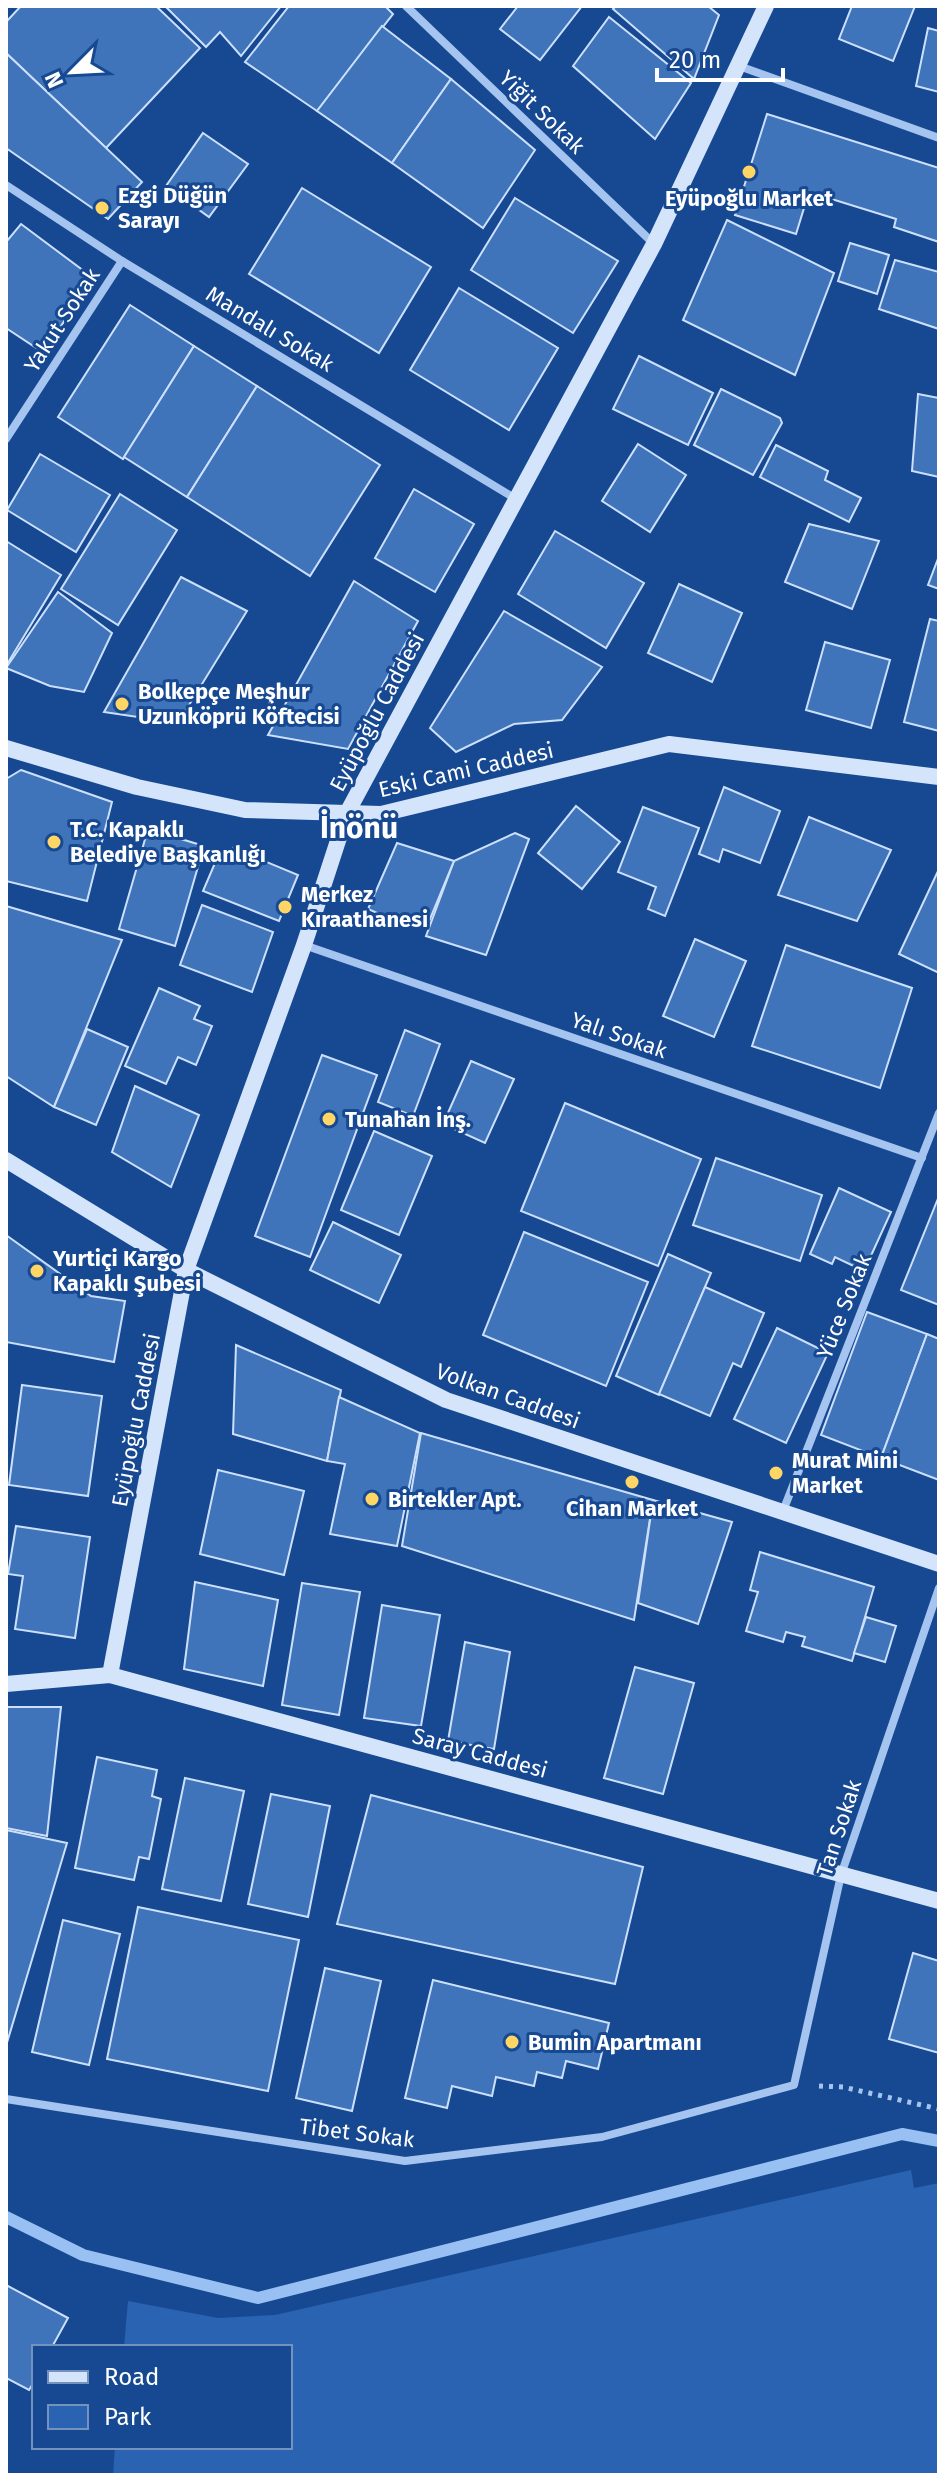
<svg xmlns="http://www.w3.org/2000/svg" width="945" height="2481" font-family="'Fira Sans',sans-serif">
<rect width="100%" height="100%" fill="#174992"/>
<path fill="#2963b1" d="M911,2170L914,2188L939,2183V2475H113L115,2447H290V2347H124L128,2301L218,2318L275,2315Z"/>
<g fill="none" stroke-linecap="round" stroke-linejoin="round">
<path stroke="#98c0f3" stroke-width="12" d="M6,2217L83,2255L258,2298L902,2134L939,2141"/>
</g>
<g fill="#3f73ba" stroke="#cce0fb" stroke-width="2">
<path d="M21,6H156L200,48L106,148L6,53V22Z"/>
<path d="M165,6H281L241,56L220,32L206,47Z"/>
<path d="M289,6H385L393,14L317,111L245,62Z"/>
<path d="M518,6H582L540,60L500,29Z"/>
<path d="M616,6H708L719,15L694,79L613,9Z"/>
<path d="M852,6H915L893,61L839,39Z"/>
<path d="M609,17L691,83L655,139L573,66Z"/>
<path d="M382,26L451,79L392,163L317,111Z"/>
<path d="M928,28L939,31V92L916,86Z"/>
<path d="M6,53L142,182L108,219L6,148Z"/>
<path d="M451,79L535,150L483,228L392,163Z"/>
<path d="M767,114L939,168V242L894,227L896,219L809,192L796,234L735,215Z"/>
<path d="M203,133L248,164L209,217L166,186Z"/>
<path d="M302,188L431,267L379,353L249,274Z"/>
<path d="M515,198L618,261L573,333L471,270Z"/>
<path d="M727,220L834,273L795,375L683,320Z"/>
<path d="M21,224L92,277L44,353L6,328V242Z"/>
<path d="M850,243L889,255L877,294L838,281Z"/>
<path d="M895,260L939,272V329L879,309Z"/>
<path d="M459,288L558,348L509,430L410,370Z"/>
<path d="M130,305L194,346L123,459L58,417Z"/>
<path d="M194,346L257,386L187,497L124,457Z"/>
<path d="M639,356L713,393L688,445L613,409Z"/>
<path d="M257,386L380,465L310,576L187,497Z"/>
<path d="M721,389L780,418L782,423L753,475L694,445Z"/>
<path d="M918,394L939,398V477L912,471Z"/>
<path d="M638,444L686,475L650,532L602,501Z"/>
<path d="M776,445L828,471L825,480L861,498L849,522L760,477Z"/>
<path d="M40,454L110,495L76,552L7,510Z"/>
<path d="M414,489L474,524L435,592L375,558Z"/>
<path d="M120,494L177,530L118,625L61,589Z"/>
<path d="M809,524L879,541L852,609L785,582Z"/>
<path d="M555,531L644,583L606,648L518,594Z"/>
<path d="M6,541L61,575L6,666Z"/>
<path d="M939,556V589L928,585Z"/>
<path d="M181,577L247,611L178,723L104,712Z"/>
<path d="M354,581L418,621L348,749L268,735Z"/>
<path d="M679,584L742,613L712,682L648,653Z"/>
<path d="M58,592L112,633L84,692L50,686L6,668Z"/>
<path d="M504,611L602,667L562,720L514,724L456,752L430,728Z"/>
<path d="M930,619L939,621V731L904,722Z"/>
<path d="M825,642L890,660L871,728L806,710Z"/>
<path d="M21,770L112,802L87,901L6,881V779Z"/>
<path d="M724,787L780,811L760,863L723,849L719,862L699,854Z"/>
<path d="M576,806L620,842L582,889L538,853Z"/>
<path d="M643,807L699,828L665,916L648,909L656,887L618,872Z"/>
<path d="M809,817L891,850L857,921L778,895Z"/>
<path d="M148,829L204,846L175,946L119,929Z"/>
<path d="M515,833L529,839L486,955L426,936L454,861Z"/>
<path d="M397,843L454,861L428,924L414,919L409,927L368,909Z"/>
<path d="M233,848L298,875L279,921L203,891L218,856L229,860Z"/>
<path d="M939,869V973L899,954Z"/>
<path d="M202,905L273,932L252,992L180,965Z"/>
<path d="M6,906L122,940L54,1107L6,1076Z"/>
<path d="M695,939L746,961L714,1037L663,1016Z"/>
<path d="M786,945L912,988L880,1088L752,1046Z"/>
<path d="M159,988L200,1006L194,1019L212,1026L196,1065L178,1057L166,1084L125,1066Z"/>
<path d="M87,1029L128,1047L96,1125L54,1107Z"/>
<path d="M405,1030L440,1044L413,1116L378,1102Z"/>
<path d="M322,1055L377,1075L310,1257L255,1236Z"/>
<path d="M471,1061L514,1079L485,1143L443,1124Z"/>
<path d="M135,1086L199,1115L171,1187L112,1152Z"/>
<path d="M565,1103L701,1159L658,1266L521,1211Z"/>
<path d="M374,1131L432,1156L399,1235L341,1210Z"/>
<path d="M716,1158L822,1195L800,1261L693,1225Z"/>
<path d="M839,1188L891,1212L864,1271L835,1257L832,1264L810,1254Z"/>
<path d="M939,1196V1305L901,1290Z"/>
<path d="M333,1222L401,1255L379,1303L310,1270Z"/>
<path d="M524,1232L648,1282L606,1386L483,1335Z"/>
<path d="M6,1235L91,1296L125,1301L114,1362L6,1342Z"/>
<path d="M668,1254L711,1273L659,1395L616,1376Z"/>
<path d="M705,1287L764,1313L741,1367L733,1363L710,1416L659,1394Z"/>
<path d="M867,1312L927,1334L881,1458L821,1435Z"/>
<path d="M777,1328L828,1353L786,1443L734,1419Z"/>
<path d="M927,1334L939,1339V1480L881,1458Z"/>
<path d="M236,1345L341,1390L327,1461L233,1434Z"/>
<path d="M22,1385L102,1396L88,1496L9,1485Z"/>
<path d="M339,1397L420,1433L397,1546L330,1534L345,1464L327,1461Z"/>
<path d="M421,1433L653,1500L634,1620L402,1546Z"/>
<path d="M218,1470L304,1491L284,1575L200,1554Z"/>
<path d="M653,1500L732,1522L698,1624L638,1603Z"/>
<path d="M16,1526L90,1537L75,1638L15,1629L23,1576L8,1574Z"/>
<path d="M760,1552L874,1587L852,1661L802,1646L805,1637L786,1632L783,1642L746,1631L758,1592L750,1590Z"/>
<path d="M195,1582L278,1600L263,1686L184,1669Z"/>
<path d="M302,1583L360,1592L339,1715L282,1705Z"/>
<path d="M382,1605L440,1615L421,1726L364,1718Z"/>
<path d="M866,1617L896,1626L885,1662L854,1653Z"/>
<path d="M465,1642L510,1652L494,1749L448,1741Z"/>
<path d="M635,1667L694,1683L663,1794L604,1778Z"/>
<path d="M6,1707H61L47,1836L6,1828Z"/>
<path d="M97,1757L157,1770L152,1796L161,1799L149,1859L139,1857L134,1880L75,1868Z"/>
<path d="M185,1778L244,1791L221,1901L162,1889Z"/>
<path d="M271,1794L330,1806L308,1917L248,1904Z"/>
<path d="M371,1795L643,1867L615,1984L337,1924Z"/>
<path d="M6,1830L67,1843L6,2046Z"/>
<path d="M138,1907L299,1940L268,2091L107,2059Z"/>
<path d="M63,1920L120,1934L89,2065L32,2052Z"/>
<path d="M913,1953L939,1961V2053L889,2039Z"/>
<path d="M325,1968L381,1981L352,2111L296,2098Z"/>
<path d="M433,1980L609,2023L598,2069L566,2061L562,2078L537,2072L534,2086L496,2077L492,2096L452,2086L447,2108L405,2098Z"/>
<path d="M6,2285L68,2318L52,2347H34V2382L29,2390L6,2378Z"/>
</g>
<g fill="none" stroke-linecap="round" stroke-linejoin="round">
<path stroke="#a5c5f0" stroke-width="5" stroke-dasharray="4 6" stroke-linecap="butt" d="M819,2086L843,2087L939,2109"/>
<g stroke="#a5c5f0" stroke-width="8">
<path d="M406,6L653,243"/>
<path d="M739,66L939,138"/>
<path d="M6,185L122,261L516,499"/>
<path d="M6,439L122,261"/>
<path d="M304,945L922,1158"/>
<path d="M783,1511L939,1113"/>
<path d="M6,2099L405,2161L602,2137L794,2085L841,1875L939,1588"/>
</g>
<g stroke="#d4e4fb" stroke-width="16">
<path d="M6,748L137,787L245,810L381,814L669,744L939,777"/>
<path d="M6,1160L186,1270L446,1400L939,1564"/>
<path d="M110,1675L186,1270L304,945L347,813L654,244L766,6"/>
<path d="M6,1684L110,1675L939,1901"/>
</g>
</g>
<g fill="#ffd665" stroke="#174992" stroke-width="3">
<circle cx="749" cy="172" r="8"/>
<circle cx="102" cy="208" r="8"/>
<circle cx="122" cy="704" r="8"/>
<circle cx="54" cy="842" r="8"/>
<circle cx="285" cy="907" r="8"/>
<circle cx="329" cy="1119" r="8"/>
<circle cx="37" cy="1271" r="8"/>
<circle cx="776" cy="1473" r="8"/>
<circle cx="632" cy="1482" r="8"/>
<circle cx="372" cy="1499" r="8"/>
<circle cx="512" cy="2042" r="8"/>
</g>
<g text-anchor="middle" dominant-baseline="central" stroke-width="6" stroke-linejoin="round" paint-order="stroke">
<g font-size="22" fill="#fff" stroke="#174992">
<text transform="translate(542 112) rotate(44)">Yiğit Sokak</text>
<text transform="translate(62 320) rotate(-57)">Yakut Sokak</text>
<text transform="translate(270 329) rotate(31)">Mandalı Sokak</text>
<text transform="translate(377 712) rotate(-62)">Eyüpoğlu Caddesi</text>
<text transform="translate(466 770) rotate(-13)">Eski Cami Caddesi</text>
<text transform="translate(619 1035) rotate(19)">Yalı Sokak</text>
<text transform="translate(844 1306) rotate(-68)">Yüce Sokak</text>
<text transform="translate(508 1396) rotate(20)">Volkan Caddesi</text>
<text transform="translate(136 1420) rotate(-79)">Eyüpoğlu Caddesi</text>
<text transform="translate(480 1753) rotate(15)">Saray Caddesi</text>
<text transform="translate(839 1828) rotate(-72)">Tan Sokak</text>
<text transform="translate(357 2133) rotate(7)">Tibet Sokak</text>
</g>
<g font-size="22" font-weight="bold" fill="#fff" stroke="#174992" text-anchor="start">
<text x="118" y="195">Ezgi Düğün<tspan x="118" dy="25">Sarayı</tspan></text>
<text x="749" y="198" text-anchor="middle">Eyüpoğlu Market</text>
<text x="138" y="691">Bolkepçe Meşhur<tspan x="138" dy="25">Uzunköprü Köftecisi</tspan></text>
<text x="70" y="829">T.C. Kapaklı<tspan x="70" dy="25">Belediye Başkanlığı</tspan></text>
<text x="301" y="894">Merkez<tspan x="301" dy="25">Kıraathanesi</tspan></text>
<text x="345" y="1119">Tunahan İnş.</text>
<text x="53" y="1258">Yurtiçi Kargo<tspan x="53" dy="25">Kapaklı Şubesi</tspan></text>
<text x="792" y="1460">Murat Mini<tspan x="792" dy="25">Market</tspan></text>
<text x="388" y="1499">Birtekler Apt.</text>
<text x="632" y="1508" text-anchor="middle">Cihan Market</text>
<text x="528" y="2042">Bumin Apartmanı</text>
</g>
<g font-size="30" font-weight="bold" fill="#fff" stroke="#174992">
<text x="359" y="828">İnönü</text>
</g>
</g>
<rect width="945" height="2481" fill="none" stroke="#ffffff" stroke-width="16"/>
<rect x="32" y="2345" width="260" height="104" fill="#174992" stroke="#7492be" stroke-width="2"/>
<rect x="48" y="2371" width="40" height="12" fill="#d4e4fb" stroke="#7492be" stroke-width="2"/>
<text x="104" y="2385" font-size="24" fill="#ffffff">Road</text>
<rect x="48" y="2405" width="40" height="24" fill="#2963b1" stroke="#7492be" stroke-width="2"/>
<text x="104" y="2425" font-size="24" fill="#ffffff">Park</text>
<g transform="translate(72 72) rotate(246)" stroke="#174992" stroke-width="6" paint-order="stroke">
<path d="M0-6L14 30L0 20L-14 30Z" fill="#ffffff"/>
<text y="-12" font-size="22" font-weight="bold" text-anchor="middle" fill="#ffffff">N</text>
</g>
<path d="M657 68v12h126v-12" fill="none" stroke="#ffffff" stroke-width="4"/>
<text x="669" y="68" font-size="24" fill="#ffffff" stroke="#174992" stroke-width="6" paint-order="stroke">20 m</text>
</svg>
